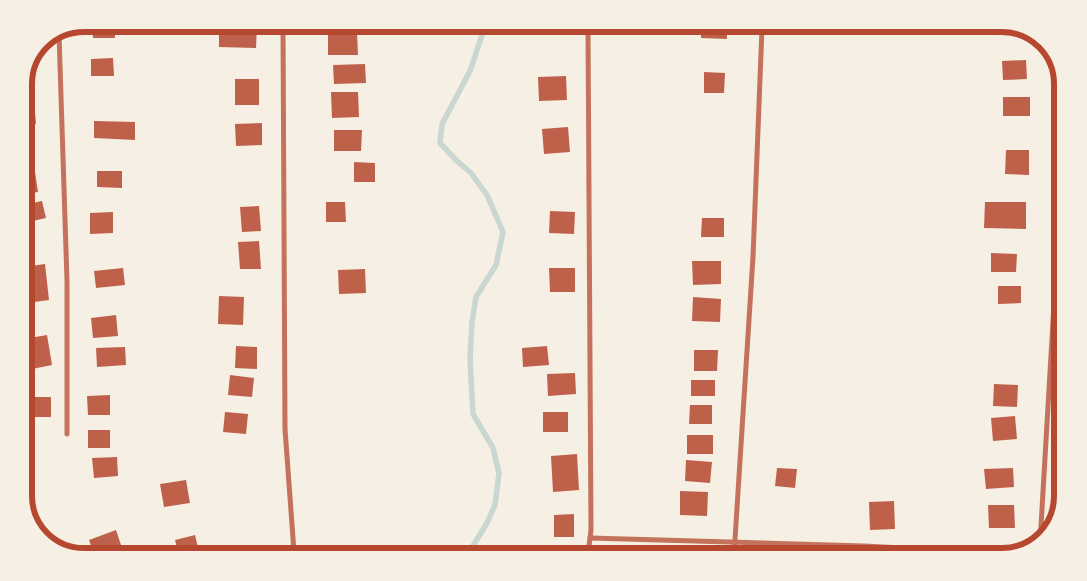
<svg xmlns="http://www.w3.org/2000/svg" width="1087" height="581" font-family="'PT Sans Narrow',sans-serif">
<rect width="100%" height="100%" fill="#f6efe4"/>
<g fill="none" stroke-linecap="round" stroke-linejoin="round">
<g stroke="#c9d6d2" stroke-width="5.5">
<path d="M26,508L29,511L36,532"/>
<path d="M468,554L487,523L495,505L499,473L493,448L473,414L470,359L472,322L476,297L496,265L503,232L487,195L471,173L456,160L440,143L442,124L470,71L485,26"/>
</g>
</g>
<g fill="#bf614a">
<path d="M92,24H115V38H93Z"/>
<path d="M219,25H257L256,48L219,47Z"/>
<path d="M701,28H727V39L701,38Z"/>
<path d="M328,33H357L358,55H328Z"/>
<path d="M113,58L114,76H91V59Z"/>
<path d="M1026,60L1027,79L1003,80L1002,61Z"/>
<path d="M365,64L366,83L334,84L333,65Z"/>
<path d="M704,72L725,73L724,93H704Z"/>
<path d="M566,76L567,100L539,101L538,77Z"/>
<rect x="235" y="79" width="24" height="26"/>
<path d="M331,92H358L359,117L332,118Z"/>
<rect x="1003" y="97" width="27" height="19"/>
<path d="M34,101L36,124L24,125V102Z"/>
<path d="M94,121L135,122V140L94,138Z"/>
<path d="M262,123V145L236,146L235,124Z"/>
<path d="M568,127L570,152L544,154L542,129Z"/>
<path d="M334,130H362L361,151H334Z"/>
<path d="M1006,150H1029V175L1005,174Z"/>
<path d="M354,162L375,163V182H354Z"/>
<path d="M97,171H122V188L97,187Z"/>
<path d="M35,172L38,192L24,194V174Z"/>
<path d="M42,201L46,218L28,222L24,205Z"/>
<path d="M326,202H345L346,222H326Z"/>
<path d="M985,202H1026V229L984,228Z"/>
<path d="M259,206L261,231L242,232L240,207Z"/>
<path d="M550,211L575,212L574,234L549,233Z"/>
<path d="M113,212V233L90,234V213Z"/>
<path d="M702,218H724V237H701Z"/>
<path d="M259,241L261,269H240L238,242Z"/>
<path d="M991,253L1017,254L1016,272H991Z"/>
<path d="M692,261H721V284L693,285Z"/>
<path d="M45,264L49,300L27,303L24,267Z"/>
<path d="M123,268L125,285L96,288L94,271Z"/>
<path d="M549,268H575V292H550Z"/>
<path d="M365,269L366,293L339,294L338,270Z"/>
<path d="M998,286H1021V303L998,304Z"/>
<path d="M219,296L244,297L243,325L218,324Z"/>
<path d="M693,297L721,299L720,322L692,321Z"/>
<path d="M116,315L118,336L93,338L91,318Z"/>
<path d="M47,335L52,365L27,370L24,354V339Z"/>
<path d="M236,346L257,347V369L235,368Z"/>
<path d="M547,346L549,365L523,367L522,348Z"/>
<path d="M125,347L126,365L97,367L96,348Z"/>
<path d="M694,350H718L717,371H694Z"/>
<path d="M575,373L576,394L548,396L547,374Z"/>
<path d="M230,375L254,378L252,397L228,395Z"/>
<rect x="691" y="380" width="24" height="16"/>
<path d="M994,384L1018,385L1017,407L993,406Z"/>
<path d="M110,395V415H88L87,396Z"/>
<rect x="27" y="397" width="24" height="20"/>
<path d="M690,405H712V424H689Z"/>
<path d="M225,412L248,414L246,434L223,432Z"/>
<rect x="543" y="412" width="25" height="20"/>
<path d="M1015,416L1017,439L993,441L991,418Z"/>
<rect x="88" y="430" width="22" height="18"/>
<rect x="687" y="435" width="26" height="19"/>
<path d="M577,454L579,490L553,492L551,456Z"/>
<path d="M117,457L118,476L94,478L92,458Z"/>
<path d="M686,460L712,462L710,483L685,481Z"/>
<path d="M777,468L797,469L795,488L775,486Z"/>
<path d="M1013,468L1014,487L986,489L984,469Z"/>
<path d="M186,480L190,503L164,507L160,484Z"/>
<path d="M680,491L708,492L707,516L680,515Z"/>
<path d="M894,501L895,529L870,530L869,502Z"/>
<path d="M988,505H1014L1015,528H989Z"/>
<path d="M574,514V537H554V515Z"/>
<path d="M116,530L123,551H93L89,540Z"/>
<path d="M195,535L199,552H178L175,540Z"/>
</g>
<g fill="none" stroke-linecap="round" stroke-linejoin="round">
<g stroke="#c5725c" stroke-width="5">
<path d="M283,25L285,429L294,552"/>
<path d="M588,27L591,530L588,554"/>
<path d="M59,34L67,281V434"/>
<path d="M590,538L864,546L1015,554"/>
<path d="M1040,543L1055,287L1061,74"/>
<path d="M734,555L753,257L762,28"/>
</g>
</g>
<path d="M0 0H1087V581H0ZM84 32H1002A52 52 0 0 1 1054 84V496A52 52 0 0 1 1002 548H84A52 52 0 0 1 32 496V84A52 52 0 0 1 84 32Z" fill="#f6efe4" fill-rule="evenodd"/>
<path fill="none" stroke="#b5482f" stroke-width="6" d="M84 32H1002A52 52 0 0 1 1054 84V496A52 52 0 0 1 1002 548H84A52 52 0 0 1 32 496V84A52 52 0 0 1 84 32Z"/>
</svg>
